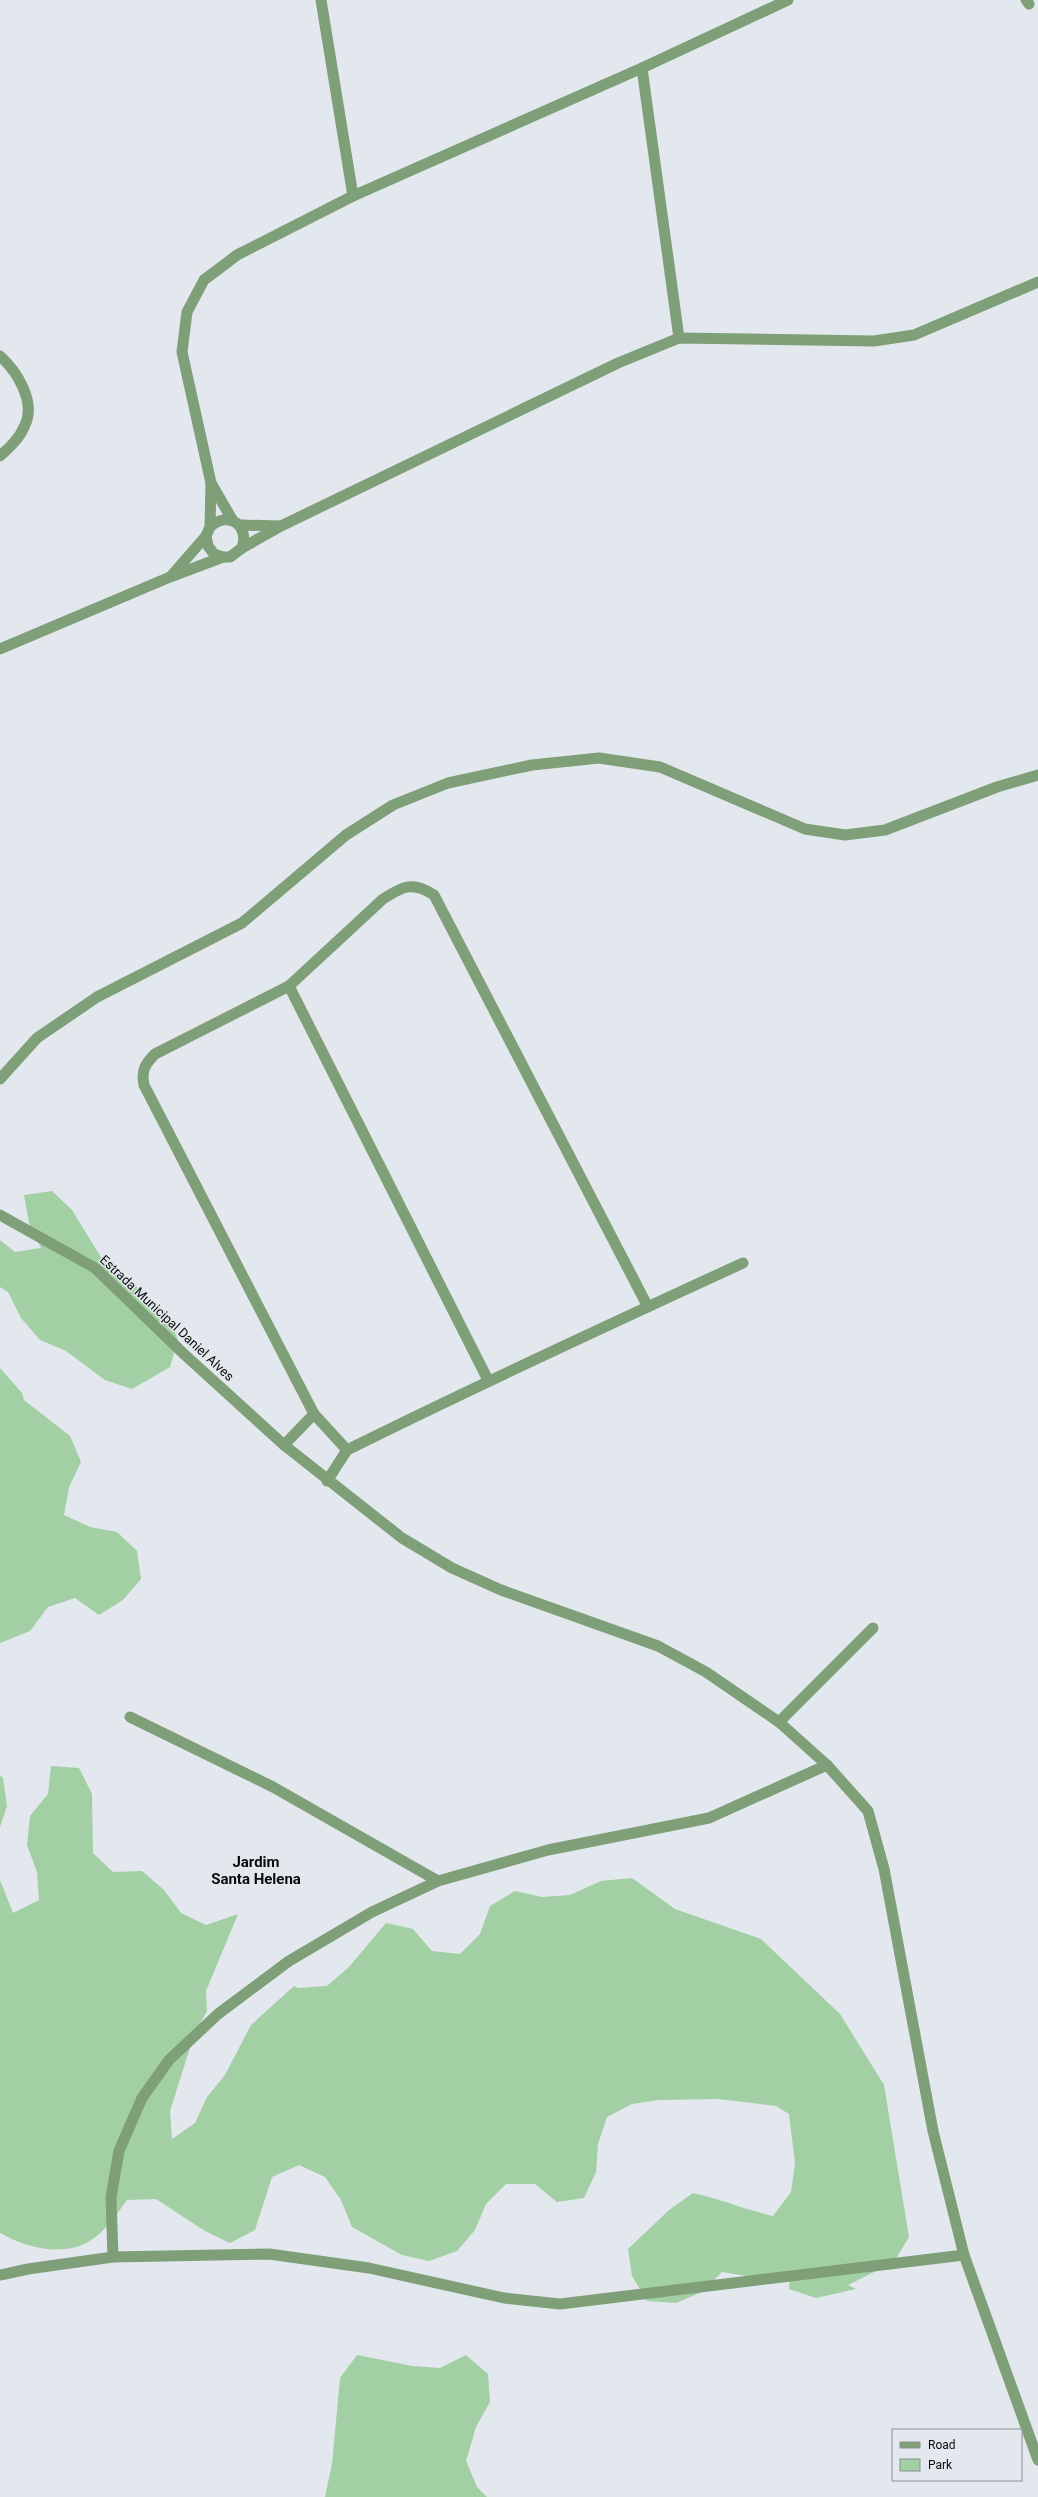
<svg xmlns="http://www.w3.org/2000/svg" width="1038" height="2497" font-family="Roboto,sans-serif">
<rect width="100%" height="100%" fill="#e2e8ed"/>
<g fill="#a2cfa3">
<path d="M52,1191L72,1210L102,1259L147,1295L167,1314L178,1340L170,1367L132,1389L105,1380L66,1351L40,1340L21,1318L8,1292L0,1287V1240L15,1252L41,1248L29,1223L24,1195Z"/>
<path d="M0,1368L22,1393L24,1400L70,1436L81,1462L69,1487L64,1515L90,1527L117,1532L137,1551L141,1579L123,1600L99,1615L75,1598L48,1607L30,1631L0,1643Z"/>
<path d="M51,1766L79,1768L92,1794L93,1853L113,1872L142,1871L164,1890L181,1913L206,1925L238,1914L206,1991L207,2011L195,2032L170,2111L172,2139L195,2123L207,2097L225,2075L251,2025L294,1986L298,1988L327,1986L349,1967L386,1923L413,1929L432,1951L460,1954L480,1934L490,1906L515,1891L542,1897L570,1895L601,1881L632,1878L675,1909L761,1939L840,2014L884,2085L909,2237L894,2262L848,2285L856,2289L816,2298L789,2289L790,2280L777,2281L722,2272L702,2292L676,2303L647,2301L632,2276L628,2249L669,2210L693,2193C721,2199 746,2210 773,2216L791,2192L795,2163L789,2114L776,2106L718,2099L659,2100L632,2104L607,2117L598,2144L596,2172L584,2198L557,2202L535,2184H506L486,2204L475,2230L457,2251L429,2261L402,2255L352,2227L341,2200L325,2177L299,2165L272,2177L255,2230L230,2243L205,2231L156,2199L127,2200C116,2215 104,2233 88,2242C61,2257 25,2247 0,2233V1880L13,1913L39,1900L37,1872L27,1845L30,1816L48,1794Z"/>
<path d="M0,1775L3,1778L7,1806L0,1827Z"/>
<path d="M357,2355L412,2366L440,2368L466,2355L488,2374L490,2402L476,2427L466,2461L477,2487L487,2497H325L332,2464L340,2378Z"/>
</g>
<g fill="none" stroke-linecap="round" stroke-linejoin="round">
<g stroke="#7e9f78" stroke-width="11">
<path d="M321,0L353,196"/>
<path d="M1026,0L1029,4"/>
<path d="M642,68L679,338"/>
<path d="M0,356C17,371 36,402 25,425C20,438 10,447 0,456"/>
<path d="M211,483L233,521"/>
<path d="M240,525L280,526"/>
<path d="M210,527C228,510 250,525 242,548L230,557H223L214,554L208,546L206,536L210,527L211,483L182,352L187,312L204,280L237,255L353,196L642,68L788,0"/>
<path d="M242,548L281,526L618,363L679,338L874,341L914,335L1038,282"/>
<path d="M172,575L206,536"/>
<path d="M0,649L170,577L223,557"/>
<path d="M289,986L488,1380"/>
<path d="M0,1079L37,1038L97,997L242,923L346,835L393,805L448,783L532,765L599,758L660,767L805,829L845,835L885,830L997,787L1038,775"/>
<path d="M648,1307L434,895C413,881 403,886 383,899L289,986L155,1054C145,1064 141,1071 144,1085L314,1414L347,1450C478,1385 610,1324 743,1263"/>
<path d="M284,1445L314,1414"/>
<path d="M327,1481L347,1450"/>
<path d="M130,1717L273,1787L438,1881"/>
<path d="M779,1722L873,1628"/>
<path d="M113,2257L111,2197L119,2151L142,2098L169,2060L218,2014L289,1961L372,1912L438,1881L548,1850L709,1818L827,1765"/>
<path d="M0,2275L28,2269L113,2257L269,2254L369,2268L504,2298L560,2304L964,2255"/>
</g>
<path stroke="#7e9f78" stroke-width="11" d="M0,1215L95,1268L185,1355L284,1445L402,1538L452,1568L501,1590L658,1646L706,1672L779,1722L827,1765L868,1811L884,1869L933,2131L964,2255L1038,2460"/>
</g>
<g text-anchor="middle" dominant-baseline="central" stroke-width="3" stroke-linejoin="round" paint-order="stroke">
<g font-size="13" fill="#0a0b0d" stroke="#e2e8ed">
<text transform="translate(167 1318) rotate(43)">Estrada Municipal Daniel Alves</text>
</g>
<g font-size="15" font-weight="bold" fill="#0a0b0d" stroke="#e2e8ed">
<text x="256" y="1862">Jardim<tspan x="256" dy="17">Santa Helena</tspan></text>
</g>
</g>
<rect x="892" y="2429" width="130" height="52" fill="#e2e8ed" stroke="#8c9093"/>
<rect x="900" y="2442" width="20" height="6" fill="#7e9f78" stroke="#8c9093"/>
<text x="928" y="2449" font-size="12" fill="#0a0b0d">Road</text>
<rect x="900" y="2459" width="20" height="12" fill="#a2cfa3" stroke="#8c9093"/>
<text x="928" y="2469" font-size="12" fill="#0a0b0d">Park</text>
</svg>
